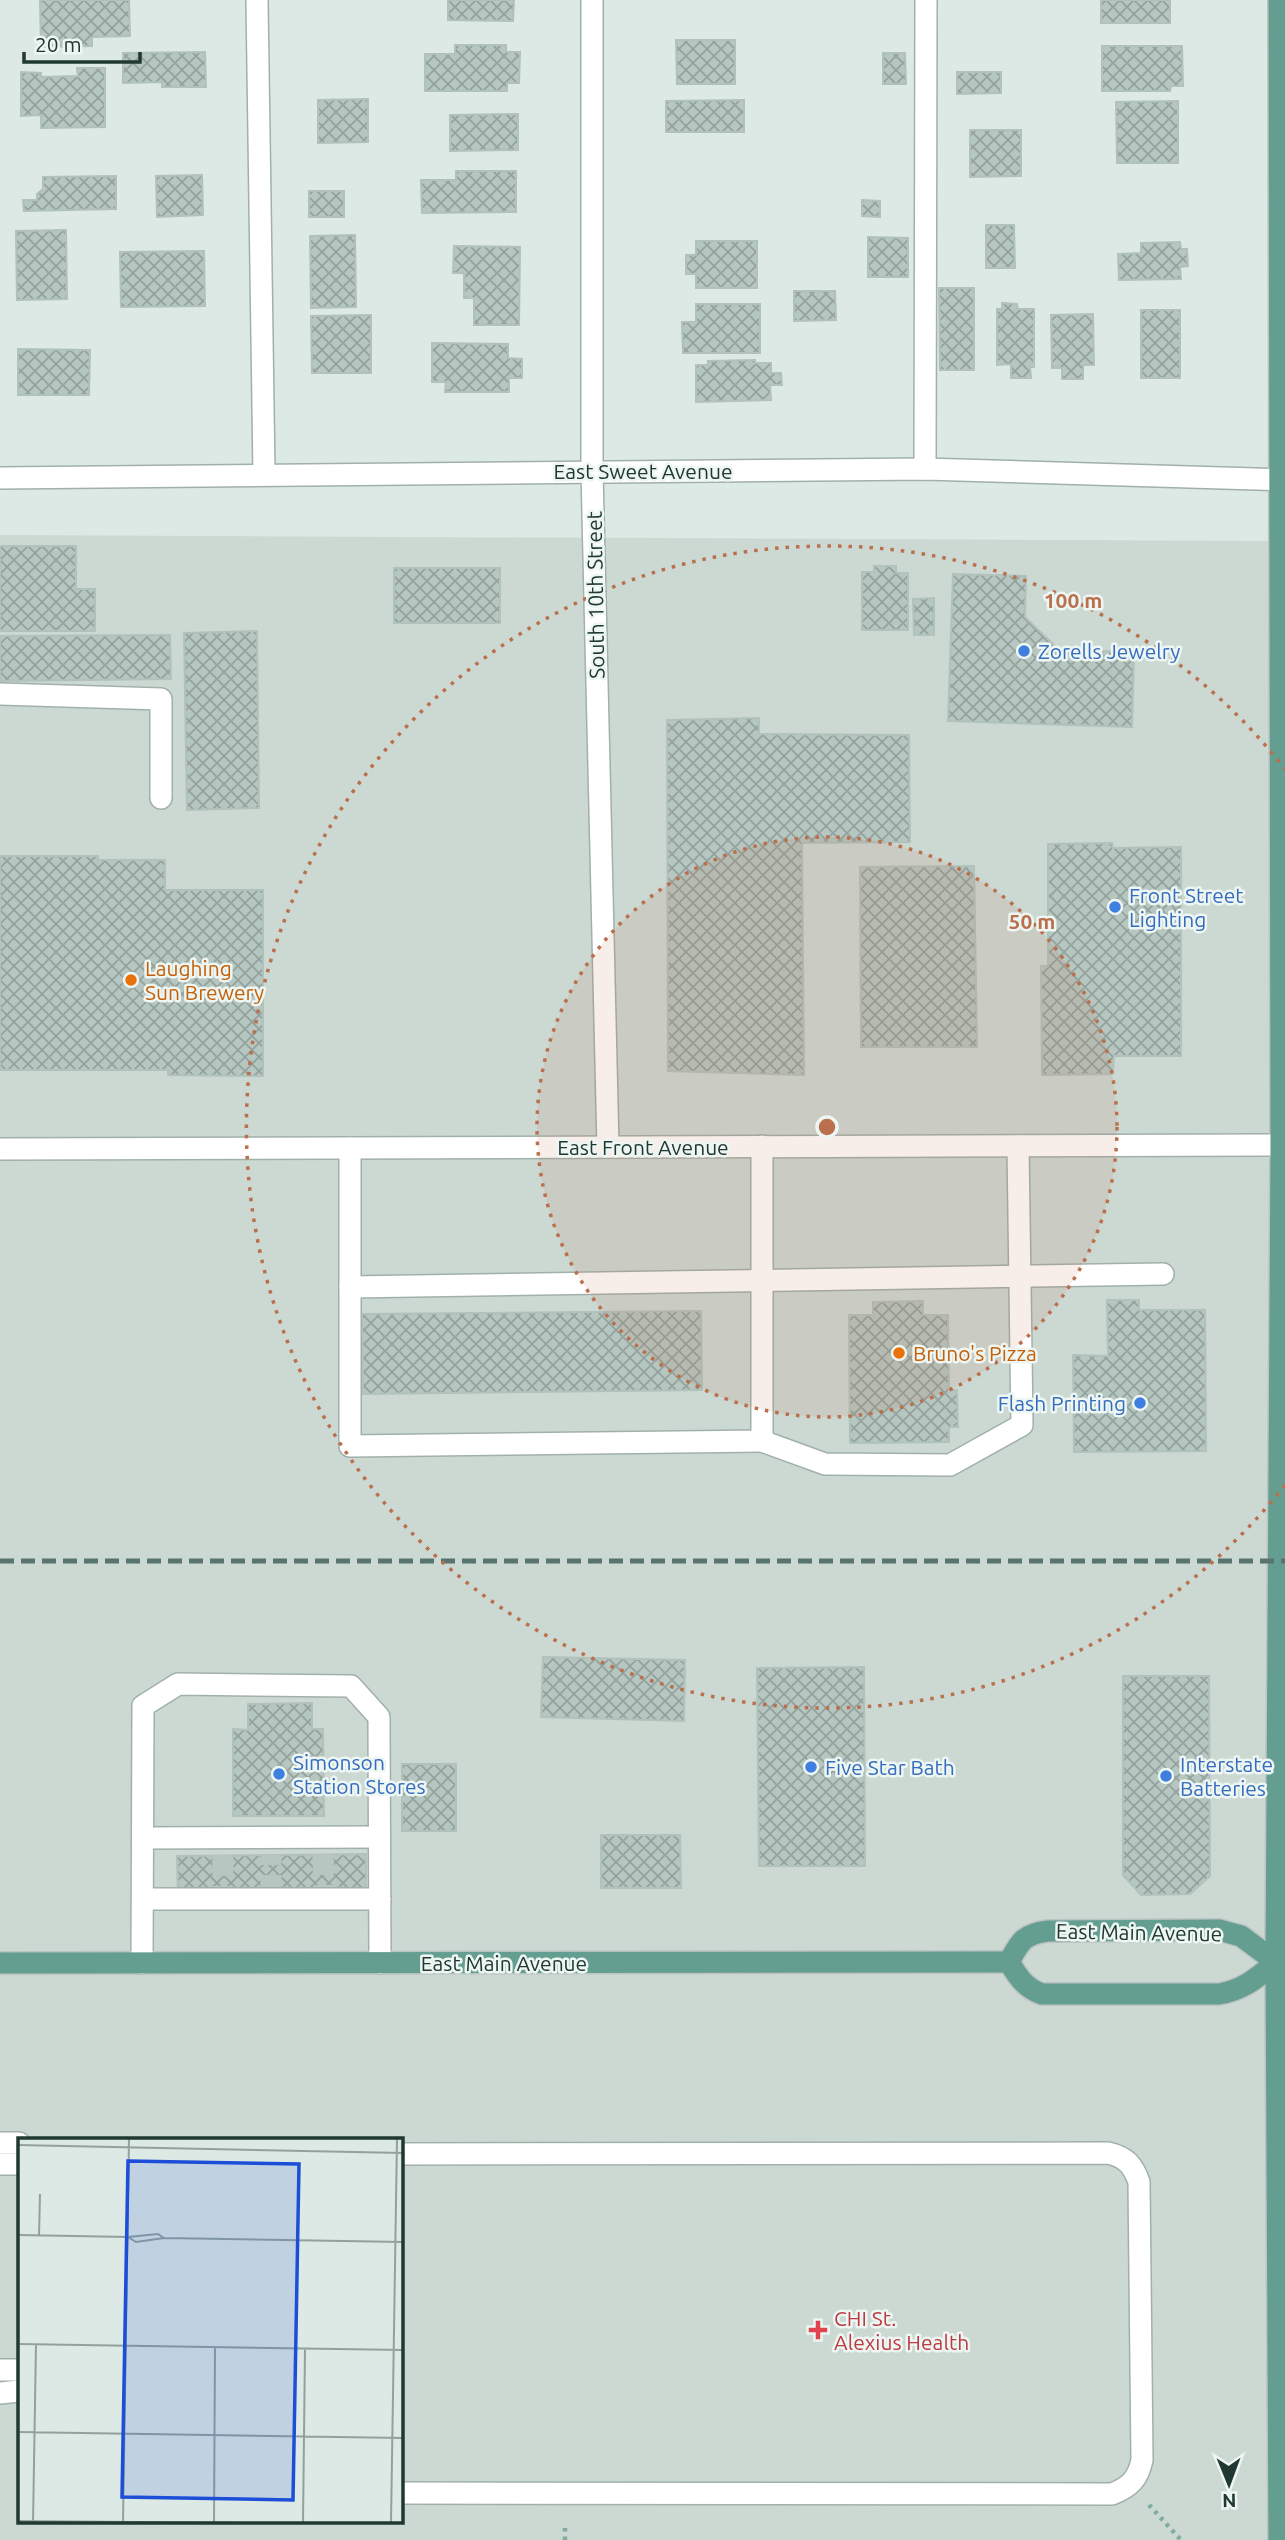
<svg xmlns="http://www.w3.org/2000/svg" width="1285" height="2540" font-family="Ubuntu,sans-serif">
<defs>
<pattern id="building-cross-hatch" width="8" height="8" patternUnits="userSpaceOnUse" patternTransform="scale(1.75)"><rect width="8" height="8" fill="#b6c6c0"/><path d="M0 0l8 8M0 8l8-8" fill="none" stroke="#94a29d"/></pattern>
</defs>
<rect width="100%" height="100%" fill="#dde9e4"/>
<path fill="#ccd9d3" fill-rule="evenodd" d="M0,535L1285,541V2540H0ZM19,2139H401V2521H19Z"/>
<g fill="url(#building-cross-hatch)" stroke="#b0c2bb" stroke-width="2">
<path d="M40,0H129L130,36L92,37V46L41,47Z"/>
<path d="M448,0H514L513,21L448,20Z"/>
<rect x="1101" y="0" width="69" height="23"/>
<path d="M676,40H735V84H677Z"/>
<path d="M455,45H506V52H520L519,83H507V91H425V54H455Z"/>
<path d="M1102,46H1182L1183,86H1171L1170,91H1102Z"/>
<path d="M205,52L206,87H162V82L123,83V53Z"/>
<path d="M883,53H905L906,84H883Z"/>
<path d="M77,68H105V127L41,128V115L21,116V72L41,73V77L78,76Z"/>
<path d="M957,72H1001V93L957,94Z"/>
<path d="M368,99V142L318,143V100Z"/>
<path d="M744,100V132H666V101Z"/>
<path d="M1178,101V163H1117L1116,102Z"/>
<path d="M518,114V150L450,151V115Z"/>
<path d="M970,130H1021V176L970,177Z"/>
<path d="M456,171H516V212L422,213L421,180H456Z"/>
<path d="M202,175L203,215L157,217L156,176Z"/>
<path d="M116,176V209L24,211L23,200H37V194L43,189V177Z"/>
<rect x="309" y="191" width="35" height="26"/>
<path d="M862,200L880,201V217L862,216Z"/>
<path d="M986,225H1014L1015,268H986Z"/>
<path d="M66,230L67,299L17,300L16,231Z"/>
<path d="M355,235L356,307L311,308L310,236Z"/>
<path d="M868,237L908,238V277H868Z"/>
<path d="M696,241H757V288H696V274H686V255H696Z"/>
<path d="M1180,242L1181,249H1187L1188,266L1180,267L1181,279L1119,280L1118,254L1141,253V243Z"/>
<path d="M454,246L520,247L519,325H474V298H464V273H453Z"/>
<path d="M204,251L205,306L121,307L120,252Z"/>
<path d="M939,288H974V370H940Z"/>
<path d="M794,291H835L836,320L794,321Z"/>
<path d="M1002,303L1017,304L1018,309H1034V367H1030L1031,378H1011V364L997,365V309H1002Z"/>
<path d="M696,304H760V353H683L682,322H696Z"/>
<rect x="1141" y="310" width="39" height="68"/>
<path d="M1093,314L1094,365H1083V379H1062V368H1052L1051,315Z"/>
<path d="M371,315V373H312L311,316Z"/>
<path d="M432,343L508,344V358L522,359V378H509V392H445L446,382H432Z"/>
<path d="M18,349L90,350L89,395H18Z"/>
<path d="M755,360V363H771V373H781L782,385H770L771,400L696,402V365H708V361Z"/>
<path d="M0,546H76V589H95V631H0Z"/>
<path d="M874,566H896V573H908V630H862V572H874Z"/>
<rect x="394" y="568" width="106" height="55"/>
<path d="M953,574L1026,576L1025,617L1059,650L1134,652L1132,727L948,721Z"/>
<path d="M934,598V635H914L913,599Z"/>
<path d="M257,631L259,808L187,810L184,633Z"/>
<path d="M170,635L171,679L0,681V636Z"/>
<path d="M759,718V734L909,735L910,842L802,843L804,1075L668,1071L667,720Z"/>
<path d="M1112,843L1113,848L1181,847V1056H1114L1113,1074L1042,1075L1041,966H1048V844Z"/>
<path d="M0,856H98V860H165V890H263V1076L168,1075V1070H0Z"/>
<path d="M974,866L977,1047H861L860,867Z"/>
<path d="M1107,1300H1139V1310H1205L1206,1451L1074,1452L1073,1355L1108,1356Z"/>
<path d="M923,1301V1315H948L949,1390H957L958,1427H949V1442L850,1443L849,1315H873V1302Z"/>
<path d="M701,1311L702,1390L363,1394L362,1314Z"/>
<path d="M543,1657L685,1660L684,1721L541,1717Z"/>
<path d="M864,1667L865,1866H759L757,1668Z"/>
<path d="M1123,1676H1209L1210,1876L1190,1894L1141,1895L1123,1875Z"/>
<path d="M312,1703V1729H323L324,1816H233V1729L248,1730V1704Z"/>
<rect x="402" y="1764" width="54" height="67"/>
<path d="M601,1835H680L681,1888H601Z"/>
<path d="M366,1854V1896H178L177,1856Z"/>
</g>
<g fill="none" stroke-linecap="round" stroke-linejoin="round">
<g stroke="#b7c6c0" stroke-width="21" stroke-dasharray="21 10" stroke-linecap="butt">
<path d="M323,1854L324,1896"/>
<path d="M223,1855V1896"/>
<path d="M271,1896V1855"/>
</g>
<defs>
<g id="minor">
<path d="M257,0L264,474"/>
<path d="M592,0V472L608,1147"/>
<path d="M925,469L926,0"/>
<path d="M0,478L925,469L1285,480"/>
<path d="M0,694L161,699V798"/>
<path d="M350,1148V1446L762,1441V1146"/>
<path d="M0,1149L1285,1145"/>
<path d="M350,1287L1163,1274"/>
<path d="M762,1441L825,1464L950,1465L1022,1425L1018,1146"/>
<path d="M143,1838L379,1837"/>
<path d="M143,1899H380"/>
<path d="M142,1963L143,1706L178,1684L351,1686L379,1717L380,1963"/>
<path d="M0,2143H19"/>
<path d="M401,2154L1108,2153C1126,2157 1133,2165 1139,2182L1142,2460C1138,2479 1130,2487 1112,2494L401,2493"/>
<path d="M0,2164H19"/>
<path d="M0,2370H19"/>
<path d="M0,2393L19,2391"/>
</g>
<g id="major">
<path d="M1009,1962C1020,1942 1023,1934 1048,1931L1219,1930L1241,1936L1276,1962H1285"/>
<path d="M1009,1962C1018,1977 1025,1988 1042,1994H1219C1244,1990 1258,1977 1276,1962"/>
<path d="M0,1963L1009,1962"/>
<path d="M1279,2540L1276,1962L1281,1145L1279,0"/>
</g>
</defs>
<use href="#minor" stroke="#a1b0ab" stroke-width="24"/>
<use href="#major" stroke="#bcc3c2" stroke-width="24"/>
<g stroke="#7eac9f" stroke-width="4.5" stroke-dasharray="3.5 5" stroke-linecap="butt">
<path d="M1149,2505L1181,2540"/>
<path d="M565,2540V2523"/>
</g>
<use href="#minor" stroke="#fff" stroke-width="21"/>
<use href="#major" stroke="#639e91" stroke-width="21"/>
<path stroke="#59746e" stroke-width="5" stroke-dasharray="14 7" stroke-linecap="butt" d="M0,1561H1285"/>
</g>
<circle cx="827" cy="1127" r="290" fill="#ba6f4d" fill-opacity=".12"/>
<g fill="none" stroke="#ba6f4d" stroke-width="3.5" stroke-dasharray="3.5 7">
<circle cx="827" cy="1127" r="290"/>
<path d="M1285 1485A581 581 0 1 1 1285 769"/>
</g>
<g fill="#3f7fe0" stroke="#edf6f2" stroke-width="2.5">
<circle cx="1024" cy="651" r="7"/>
<circle cx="1115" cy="907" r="7"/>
<circle cx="1140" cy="1403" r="7"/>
<circle cx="811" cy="1767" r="7"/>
<circle cx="279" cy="1774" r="7"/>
<circle cx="1166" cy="1776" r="7"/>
</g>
<g fill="#e8710a" stroke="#edf6f2" stroke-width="2.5">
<circle cx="131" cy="980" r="7"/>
<circle cx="899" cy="1353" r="7"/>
</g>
<path fill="#e0444e" stroke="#edf6f2" stroke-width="2.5" d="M814.5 2319.5h7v7h7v7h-7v7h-7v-7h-7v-7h7z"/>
<g text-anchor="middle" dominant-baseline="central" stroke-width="5" stroke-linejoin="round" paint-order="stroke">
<g font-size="21" fill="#203832" stroke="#edf6f2">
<text x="643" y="471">East Sweet Avenue</text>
<text transform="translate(595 595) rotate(-91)">South 10th Street</text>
<text x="643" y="1147">East Front Avenue</text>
<text transform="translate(1139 1932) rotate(1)">East Main Avenue</text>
<text x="504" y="1963">East Main Avenue</text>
</g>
<g font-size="21" fill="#366cbe" stroke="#edf6f2" text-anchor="start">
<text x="1038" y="651">Zorells Jewelry</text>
<text x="1129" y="895">Front Street<tspan x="1129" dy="24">Lighting</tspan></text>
<text x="1126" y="1403" text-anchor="end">Flash Printing</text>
<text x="293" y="1762">Simonson<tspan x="293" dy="24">Station Stores</tspan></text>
<text x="1180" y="1764">Interstate<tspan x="1180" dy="24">Batteries</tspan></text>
<text x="825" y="1767">Five Star Bath</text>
</g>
<g font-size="21" fill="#c56008" stroke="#edf6f2" text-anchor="start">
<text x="145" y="968">Laughing<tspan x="145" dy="24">Sun Brewery</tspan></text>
<text x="913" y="1353">Bruno's Pizza</text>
</g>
<g font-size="21" fill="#be3a42" stroke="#edf6f2" text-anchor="start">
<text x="834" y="2318">CHI St.<tspan x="834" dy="24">Alexius Health</tspan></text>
</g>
</g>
<g transform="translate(18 2138)">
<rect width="385" height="385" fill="#dde9e4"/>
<path fill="none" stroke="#91a29d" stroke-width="2" d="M0,7L385,15M0,97L110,99L118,104L146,100M21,98L22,56M110,99L140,96L146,100L385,104M0,206L385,212M0,294L385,300M0,383L244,385M15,385L18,206M105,385L111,0M196,385L197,209M285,385L287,210M373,385L379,0"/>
<path fill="#1d4ed8" fill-opacity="0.15" stroke="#1d4ed8" stroke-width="3.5" d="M110,23L281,26L275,362L104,359Z"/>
<rect width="385" height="385" fill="none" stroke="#203832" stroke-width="3.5"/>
</g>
<circle cx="827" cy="1127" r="10" fill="#ba6f4d" stroke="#edf6f2" stroke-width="3.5"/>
<g font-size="21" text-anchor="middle" font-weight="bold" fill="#ba6f4d" stroke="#edf6f2" stroke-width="5" stroke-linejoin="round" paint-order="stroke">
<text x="1073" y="608">100 m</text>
<text x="1032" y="929">50 m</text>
</g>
<g transform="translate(1229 2484) rotate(179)" stroke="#edf6f2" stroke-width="5" paint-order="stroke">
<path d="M0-5L12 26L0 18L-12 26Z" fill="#203832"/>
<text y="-10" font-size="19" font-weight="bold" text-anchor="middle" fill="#203832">N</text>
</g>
<path d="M24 52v10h116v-10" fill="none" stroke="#203832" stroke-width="3.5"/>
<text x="35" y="52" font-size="21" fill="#203832" stroke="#edf6f2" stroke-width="5" paint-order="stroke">20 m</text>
</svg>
